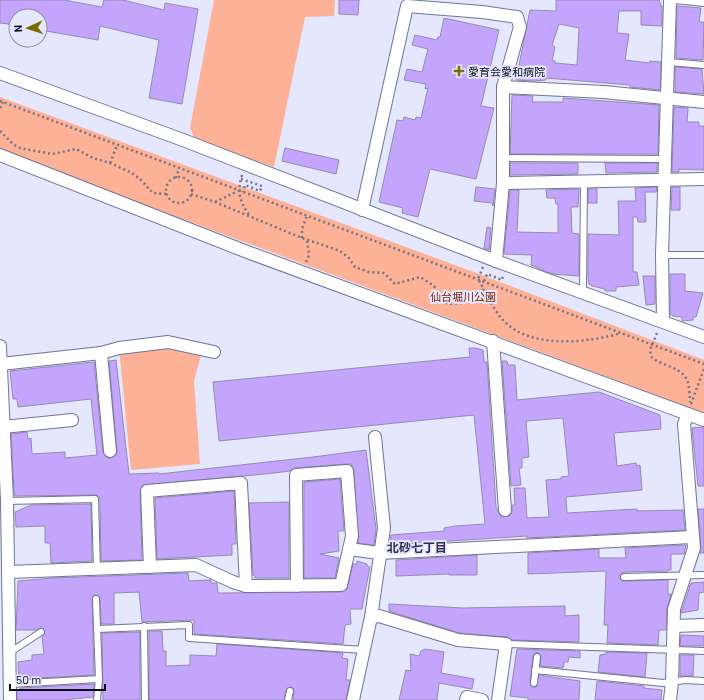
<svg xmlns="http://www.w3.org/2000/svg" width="704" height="700" font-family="Barlow,'Noto Sans JP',sans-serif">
<rect width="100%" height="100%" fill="#e4e7fe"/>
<g fill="#fdb197">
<path d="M214,0H335L334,16L305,17L274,167L196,141L190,128Z"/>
<path d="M0,97L479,274L704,360V413L0,151Z"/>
<path d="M168,342L201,355L194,381L200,464L131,470L119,348Z"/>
</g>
<g fill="#c4a5fd" stroke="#958aad" fill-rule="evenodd">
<path d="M0,0H64L102,7L104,0H123L164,10L165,3L198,9L182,104L149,98L159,40L100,26L98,40L40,30V16H16V25L0,23Z"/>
<path d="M339,0H359L358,15L339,14Z"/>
<path d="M556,0H659L661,6H662V26L641,25V11H619L617,33L629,34L625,60L650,63V61L661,62L660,90L630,87V85L546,78V80L534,81L516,80L530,10L556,11ZM559,24L579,28L577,65L555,63V61H552L555,47L552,45Z"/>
<path d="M677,6L701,8L699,22H704L703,60L676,58Z"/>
<path d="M444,18L499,30L481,106L494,108L476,179L430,169L418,217L402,213L403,208L379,202L397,120L403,121L404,117L415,120L416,117L421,118L428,88L425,89L426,84L404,80L407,69L422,72L428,49L412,45L415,35L437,40L438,37H440Z"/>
<path d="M675,67L702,69L704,94L675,92Z"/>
<path d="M512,95L533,96L532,102H563V98L659,105L658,154H510Z"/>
<path d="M674,107L688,108L687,122H699V126H704V170L679,169V172H672Z"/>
<path d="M285,148L339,160L336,174L282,161Z"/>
<path d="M510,163H578V174L510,175Z"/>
<path d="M605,163H657V172L606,173Z"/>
<path d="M476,187L495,189L493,206L492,203L474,201Z"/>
<path d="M657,187L656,192H645L646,222H638L637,217H633V272H637L639,285L616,287V291H605V289L592,286L589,284L588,276V234L619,235L618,201H636L635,188Z"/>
<path d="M672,187H680V210H671Z"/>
<path d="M579,189L578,207H571L572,233L579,234V276L552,274L531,265L532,255L504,254L510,190H519L517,232L558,233V204H556L555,198H547L546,190Z"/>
<rect x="588" y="189" width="9" height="14"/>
<path d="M487,227L491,228L489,250L484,248Z"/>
<path d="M670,274H685V291L703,293L696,317H693V320L682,321V317L673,316L670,314Z"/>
<path d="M643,276H655V304L646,305Z"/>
<path d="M469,348H475L483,350L484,362H487L496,507L501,517L509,516L512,513V505H515L514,488H525L527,518L549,517L546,480L561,479V477L569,476L563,418L526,421L529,457L522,458V468H519L521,485L511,486L502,361H507L508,365H515L517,400L599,392L660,415L661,429L614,433L617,466L636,463L637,466L640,465L642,490L566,497L567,513L637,509V511L683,510L685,530L527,538V536L390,545L391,535L444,531V528L455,526L485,524L474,415L219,441L213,382L470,357Z"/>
<path d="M116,360L129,474L159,473V474L313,457L366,450L376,529L374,545L358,543L354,470L351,464H346L295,468L290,471L265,474L143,485L140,491L142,560L101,561L100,499L97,495L15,496L14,493L11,434L27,432L28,439L31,438L32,454L65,452V458L97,455L91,399L18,407L17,399H13L10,371L94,362L103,452L107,458H111L117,454V450L109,361Z"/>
<path d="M702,427L704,428V486H698L692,428Z"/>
<path d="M340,479L344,531H338L339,551L320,554L339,558L335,578H304V482Z"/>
<path d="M234,491L236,544H232V555L157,559L155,498Z"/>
<path d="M289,502V578H255V576L253,575L249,503Z"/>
<path d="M91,504L92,561L51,563L50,543H45V526L16,527L15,512L31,505Z"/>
<path d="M698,509H704V553H700L701,547Z"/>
<path d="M686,545L684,554H671V570H668V571L624,572L620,575V579L624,581L668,580V594H671L667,609L666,630H659L658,645L607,643L608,625H604L606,571L528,574V553L599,549V558H626L625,548Z"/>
<path d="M477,555V575H449V574L396,576V560Z"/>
<path d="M357,561L367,564V566L370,567L367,582L362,609H350L351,624L345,625L343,644L194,634V620L142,622L139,592L114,593V624H101L100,598L95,595L92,599L94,675L19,679L18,662L32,660V655L44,654L42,637L45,632L41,628L36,630H16L18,581L52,578L188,573L189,581L211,580V583H217L218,593L341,592L347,589L353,564H357Z"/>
<path d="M704,582V592L699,593L698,610L681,613L691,583Z"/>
<path d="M389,604L463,608L565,606V616L579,615V642L512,640L507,637L459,633L389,611Z"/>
<path d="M149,631H162L163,651H166V666L190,665V655L216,656L217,644L343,653L342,658L348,659L346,680H350L346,700H293L294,690L291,687L286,690L284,700H149Z"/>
<path d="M140,632V700H103L102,633Z"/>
<path d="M681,635L704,636V646H680Z"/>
<path d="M425,649L444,652L441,673L474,679L472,689L439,683L437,700H399L406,670L411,671L410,654L419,656L421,651Z"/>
<path d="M517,649L580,651V658L569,657L568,662H564L563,668L540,666L541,656L538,653H535L533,656L530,682L532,687H536L539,675L580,681L579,700H528V698L510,696Z"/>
<path d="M606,652L647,653L645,677L598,672L600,655L606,654Z"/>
<path d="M680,655H694L693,676H680Z"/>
<path d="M597,681L644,686V688L662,690L661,700H595Z"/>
<path d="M94,684L93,697L63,700H17V690H20V688Z"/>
</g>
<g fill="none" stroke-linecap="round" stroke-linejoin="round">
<defs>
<g id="lane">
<path d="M674,0L704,3"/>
<path d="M669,62L704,65"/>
<path d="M502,158L664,159"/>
<path d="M662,255H704"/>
<path d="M583,292L584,181"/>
<path d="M7,501L95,499L97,569"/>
<path d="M624,577L704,575"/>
<path d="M96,599L99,679L97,700"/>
<path d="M144,626L145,700"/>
<path d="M98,629L189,625V638L364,650"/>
<path d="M506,644L704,651"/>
<path d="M9,653L41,632"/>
<path d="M535,670L663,683L685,680L704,681"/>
<path d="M534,683L537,657"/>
<path d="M10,684L99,679"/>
<path d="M288,700L290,691"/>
</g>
<g id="street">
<path d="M0,73L183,140L496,261L704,337"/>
<path d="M503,87L604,92L704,102"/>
<path d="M0,155L250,253L704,420"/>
<path d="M503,183L704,179"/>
<path d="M362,210L407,6L482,12L517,17L520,27L503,87V183L496,261"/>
<path d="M663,321L662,255L670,0"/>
<path d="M493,341L505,510"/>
<path d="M0,346L7,501L10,700"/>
<path d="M101,353L110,451"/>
<path d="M1,364L101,353L119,348L168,342L214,352"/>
<path d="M3,427L72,420"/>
<path d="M349,549L379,553L692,537"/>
<path d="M150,567L147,491L241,483L246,586"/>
<path d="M8,572L196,565L233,582L246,586L341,585L352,536L347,471L296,475L297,586"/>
<path d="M371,617L379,616L458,640L506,644L498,700"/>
<path d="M674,626L704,625"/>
<path d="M353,700L371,617L384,528L375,437"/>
<path d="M466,700L467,697L482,700"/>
<path d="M670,700L672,682L674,609L694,548L684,424L688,414"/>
</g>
</defs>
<use href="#lane" stroke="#707496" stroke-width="8"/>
<use href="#street" stroke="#707496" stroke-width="14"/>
<g stroke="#727485" stroke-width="2.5" stroke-dasharray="2 3" stroke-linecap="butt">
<path d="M0,101L704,364"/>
<path d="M0,108L3,102"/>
<path d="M0,131L13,144L20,148L52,154L76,149L93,158L110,163L132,173L141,180L153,193L166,194"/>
<path d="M110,163L117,145"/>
<path d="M242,175C237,192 239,200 249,215"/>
<circle cx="179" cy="190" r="13"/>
<path d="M176,178L179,168"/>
<path d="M241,179L262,186L260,191L245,185L243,192"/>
<path d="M191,194L215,202L302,238L340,251L348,257L355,267L369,272L384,273L395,284L420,277L434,286L447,304L461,303L484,289"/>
<path d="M215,202L238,191"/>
<path d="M302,238V229L307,216"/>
<path d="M306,262L309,255L307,240"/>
<path d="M483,267L478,279C486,292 493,310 504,321C530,349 588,343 621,333"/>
<path d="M484,281L487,274L502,280L503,276"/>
<path d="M657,333L650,350L651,356C654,360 659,362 664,364C688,374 689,377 690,402"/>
<path d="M691,404L704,369"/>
</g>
<use href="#lane" stroke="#fff" stroke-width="6"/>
<use href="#street" stroke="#fff" stroke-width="12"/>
</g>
<path fill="#796a02" stroke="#e4e7fe" stroke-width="1.5" d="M457 65h4v4h4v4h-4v4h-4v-4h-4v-4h4z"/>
<g text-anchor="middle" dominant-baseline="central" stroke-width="4" stroke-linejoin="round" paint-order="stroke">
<g font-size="11" fill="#0a0b17" stroke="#e4e7fe" text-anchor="start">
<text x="468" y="71">愛育会愛和病院</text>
</g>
<g font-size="11" fill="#792400" stroke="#e4e7fe">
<text x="463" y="296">仙台堀川公園</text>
</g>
<g font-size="12" font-weight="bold" fill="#2d2f4d" stroke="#e4e7fe">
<text x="417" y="547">北砂七丁目</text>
</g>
</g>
<g transform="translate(28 28) rotate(267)"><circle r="19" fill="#e4e7fe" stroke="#8d8fa2"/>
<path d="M0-3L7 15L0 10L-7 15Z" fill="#796a02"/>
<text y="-6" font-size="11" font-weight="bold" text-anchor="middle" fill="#0a0b17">N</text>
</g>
<path d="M10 684v6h95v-6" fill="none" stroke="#0a0b17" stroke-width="2"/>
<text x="16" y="684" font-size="12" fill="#0a0b17" stroke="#e4e7fe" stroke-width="3" paint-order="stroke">50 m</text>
</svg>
